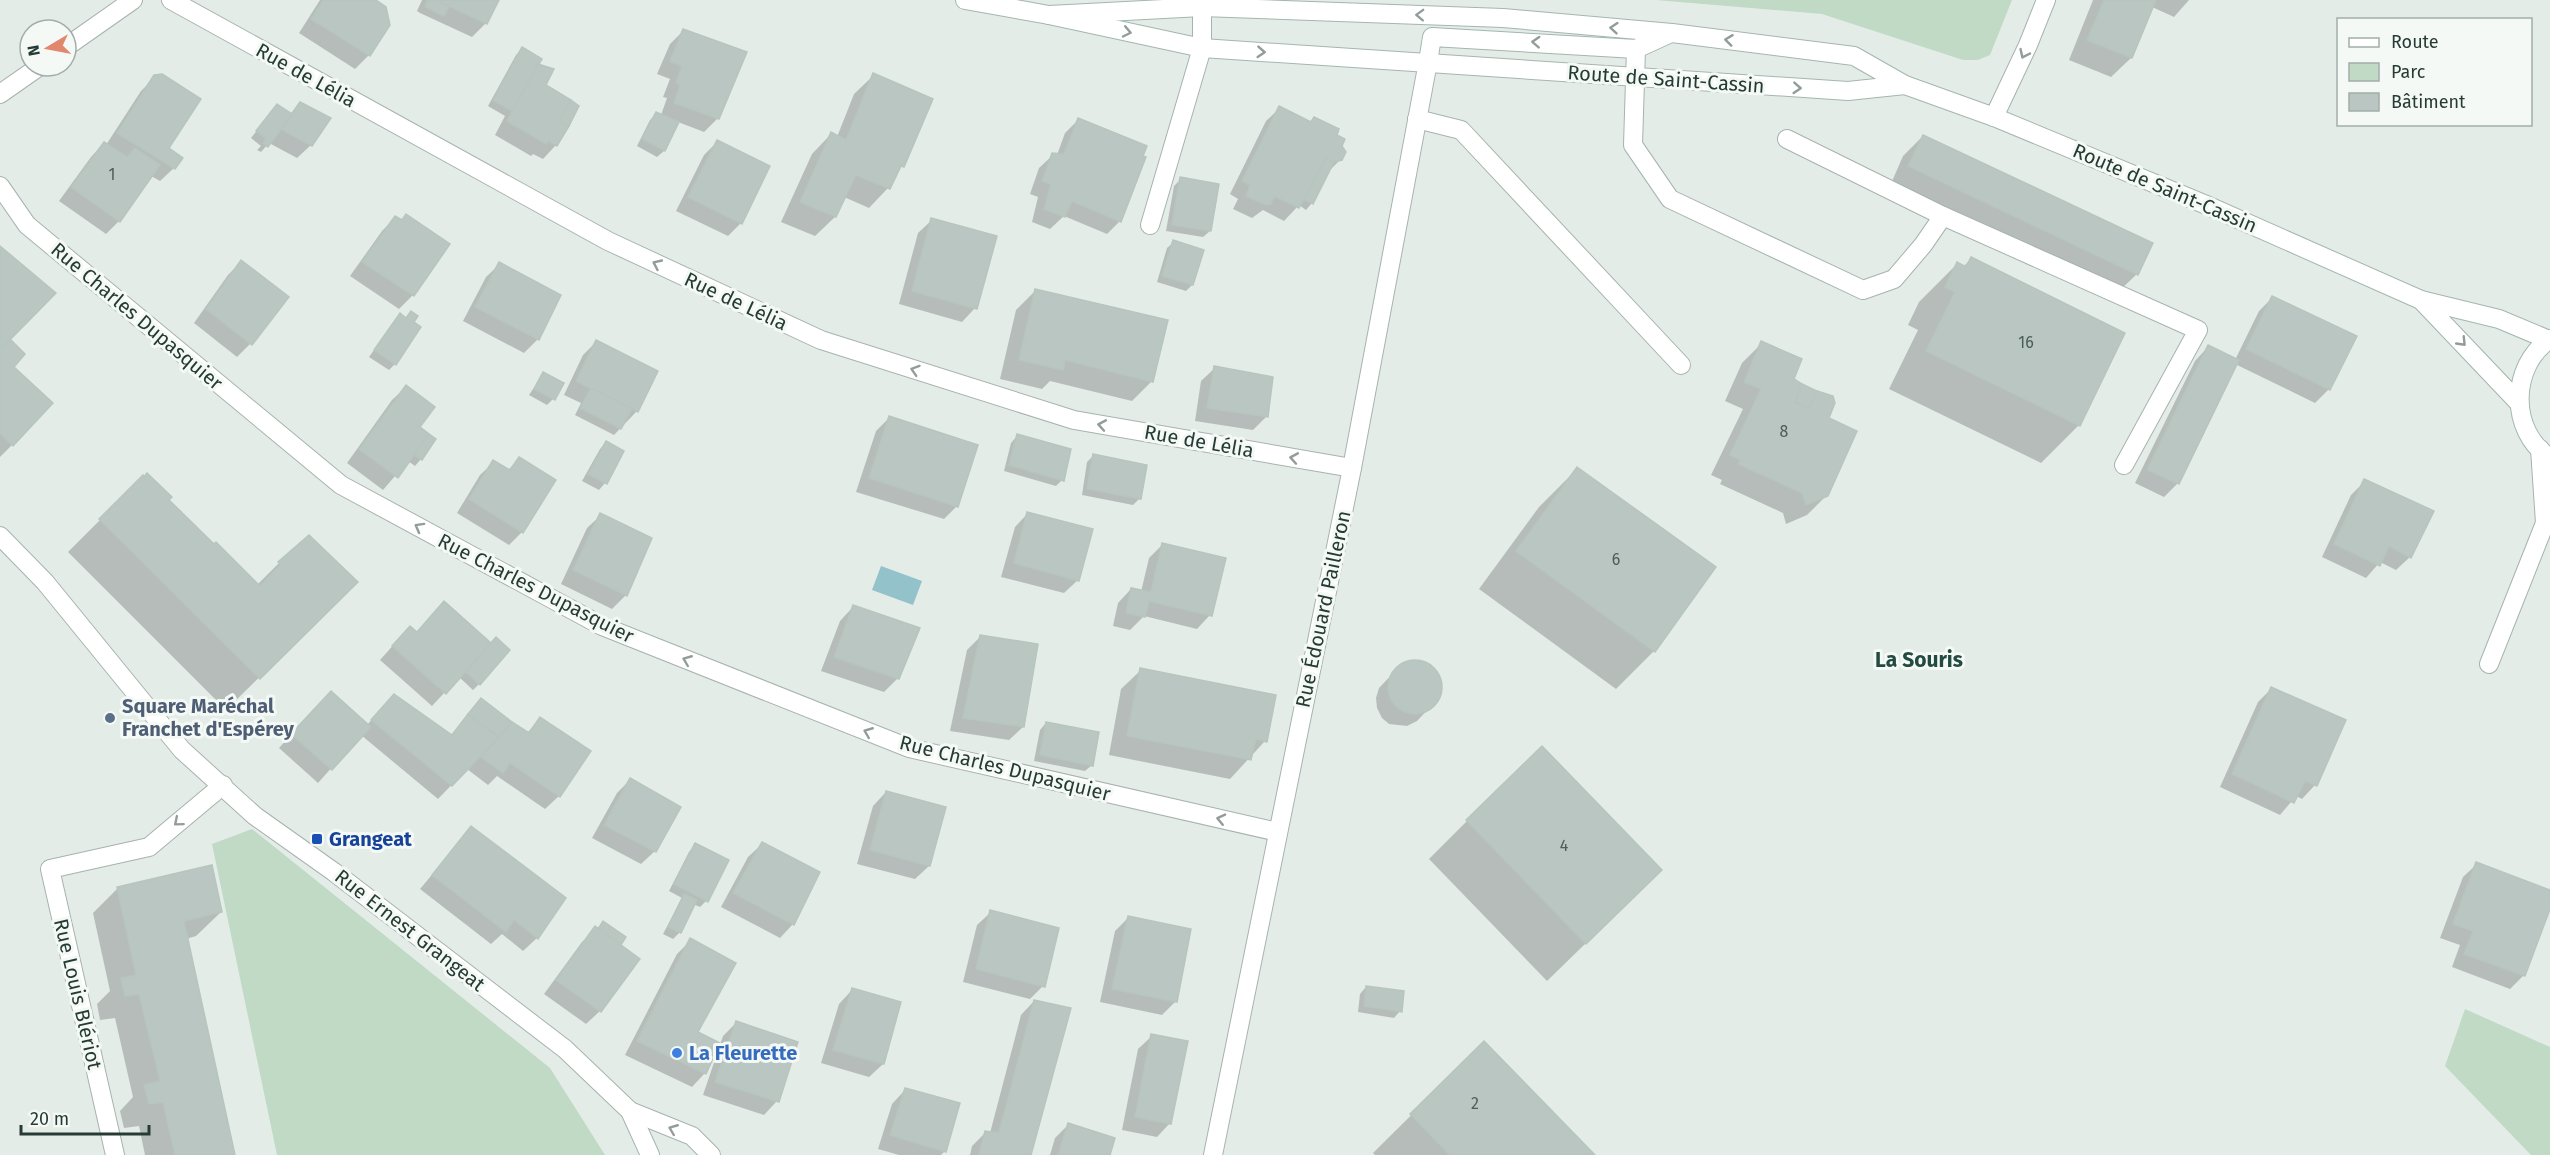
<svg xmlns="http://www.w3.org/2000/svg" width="2550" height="1155" viewBox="0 0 2550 1155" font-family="'Fira Sans',sans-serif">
  <rect width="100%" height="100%" fill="#e4ece8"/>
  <g fill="#c0dac6">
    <path d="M1656 0H2012L1990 55 1978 60H1963L1822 14Z"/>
    <path d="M252 829 550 1068 605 1155H277L212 844Z"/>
    <path d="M2465 1009 2550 1047V1155H2531L2445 1066Z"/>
  </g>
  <path fill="#93c2ca" d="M881 566 922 581 913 605 872 590Z"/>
  <g fill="#0003">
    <path d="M320 0H373L389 24 369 55 355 69 299 33Z"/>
    <path d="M422 0H497L486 23 472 37 420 13 417 11Z"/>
    <path d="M2093 0H2189L2174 17 2152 7 2131 58 2111 77 2069 60Z"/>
    <path d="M683 31 718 118 704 132 678 122 664 151 657 157 637 146 650 120 657 113 661 115 667 98 663 97 670 79 657 74 670 44Z"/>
    <path d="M523 48 537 65 544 86 556 145 543 159 533 154 531 156 495 135 505 116 488 106 516 55Z"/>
    <path d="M874 75 902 166 896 173 888 188 869 208 844 197 835 217 815 236 781 222 812 154 831 134 837 137 854 94Z"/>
    <path d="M155 77 167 149 174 168 160 181 151 176 119 221 106 234 59 201 91 157 104 143 106 145 141 91Z"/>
    <path d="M301 104 311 145 297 158 269 143 261 152 257 150 261 146 251 138 271 113 290 114Z"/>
    <path d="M1280 108 1309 123 1314 118 1335 135 1340 146 1341 159 1327 173 1312 203 1306 210 1299 205 1284 221 1263 210 1252 218 1233 209 1238 199 1230 194 1266 121Z"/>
    <path d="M1078 120 1120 221 1107 234 1064 216 1050 229 1032 222 1038 197 1030 194 1039 168 1053 155H1057L1065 133Z"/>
    <path d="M1923 136 2137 274 2117 293 1890 186 1903 156Z"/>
    <path d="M718 141 741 223 728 236 676 211 704 155Z"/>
    <path d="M1181 179 1210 231 1203 237 1166 231 1174 186Z"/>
    <path d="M395 218 448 245 413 295 399 309 350 276 382 231Z"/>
    <path d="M932 220 975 308 962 322 899 304 918 233Z"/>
    <path d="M1174 242 1192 285 1186 291 1157 282 1167 248Z"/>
    <path d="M0 248 12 367V445L0 457Z"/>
    <path d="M1971 259 2079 425 2041 463 1889 389 1918 330 1908 325 1919 302 1957 264 1963 267Z"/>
    <path d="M241 262 250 344 237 357 194 323 228 275Z"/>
    <path d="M500 264 559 295 538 339 524 353 463 321 486 277Z"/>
    <path d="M1036 290 1152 381 1132 401 1050 381 1042 389 1000 379 1016 310Z"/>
    <path d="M2272 298 2355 336 2329 389 2315 403 2235 364 2177 484 2164 497 2135 483 2195 361 2208 347 2235 360 2259 311Z"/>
    <path d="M394 322 395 364 389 370 369 357Z"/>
    <path d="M596 342 637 411 614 435 575 415 581 403 564 395 583 355Z"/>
    <path d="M1762 343 1827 419V495L1807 515 1786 524 1783 513 1720 484 1722 480 1711 475 1743 409 1725 401 1742 363Z"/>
    <path d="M1215 368 1266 417 1253 430 1195 421 1201 381Z"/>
    <path d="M543 374 553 399 547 405 529 395Z"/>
    <path d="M406 387 418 427 421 459 415 466 408 461 383 490 347 463 392 400Z"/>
    <path d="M889 418 957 506 944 519 856 492 876 431Z"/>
    <path d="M1017 436 1062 480 1056 486 1004 471 1011 443Z"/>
    <path d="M606 443 605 483 599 490 582 481 600 449Z"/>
    <path d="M1093 456 1139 499 1133 505 1082 495 1087 462Z"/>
    <path d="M520 459 522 532 509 545 457 513 480 475 494 462 508 470Z"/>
    <path d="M1577 469 1654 651 1616 689 1479 589 1539 507Z"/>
    <path d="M143 477 257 585 279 563 356 582 226 710 68 552Z"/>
    <path d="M2365 481 2410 557 2396 570 2380 562 2366 578 2322 557 2351 495Z"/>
    <path d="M1028 513 1078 580 1064 593 1001 577 1015 527Z"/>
    <path d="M601 515 650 539 625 596 612 609 561 584 587 528Z"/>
    <path d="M1163 544 1210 615 1197 629 1144 616 1130 630 1113 626 1118 603 1131 589 1141 592 1149 558Z"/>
    <path d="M853 607 918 629 897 679 884 692 821 671 840 621Z"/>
    <path d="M416 633 490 645 479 684 473 690 459 677 432 706 380 660 397 641Z"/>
    <path d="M980 637 1023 727 1009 740 950 731 967 650Z"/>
    <path d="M1419 662 1429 666 1440 682 1437 700 1417 721 1407 726 1389 724 1382 718 1377 708 1376 698 1379 688 1400 666 1409 663Z"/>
    <path d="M1141 670 1265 741 1230 779 1109 755 1121 689Z"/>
    <path d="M2271 689 2315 785 2302 799 2296 796 2280 815 2220 787 2258 702Z"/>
    <path d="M317 706 367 725 381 709 450 736 475 707 527 733 540 719 559 796 545 809 497 776 488 785 467 769 438 799 361 735 318 783 279 748Z"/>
    <path d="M1046 723 1092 765 1085 771 1034 761 1040 730Z"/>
    <path d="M630 780 655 851 641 864 592 838 617 793Z"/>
    <path d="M886 792 929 866 915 879 857 864 873 806Z"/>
    <path d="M1467 821 1622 908 1547 981 1429 859Z"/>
    <path d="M471 828 537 938 523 951 502 934 491 944 420 889Z"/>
    <path d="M762 844 793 924 780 938 721 907 748 857Z"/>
    <path d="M695 845 706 901 700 907 693 904 680 932 673 939 663 934 682 898 669 891 689 852Z"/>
    <path d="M2477 864 2550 892V905L2524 975 2510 989 2452 967 2460 945 2440 938 2463 877Z"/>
    <path d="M118 888 221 912 196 936 186 939 233 1155H145L139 1126 124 1128 120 1111 133 1097 115 1018 100 1020 97 1004 110 991 93 913Z"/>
    <path d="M991 912 1043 986 1030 999 963 982 977 925Z"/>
    <path d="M1128 918 1176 1001 1162 1015 1100 1002 1115 931Z"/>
    <path d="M603 923 624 937 619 945 638 960 600 1011 586 1024 544 994 582 942Z"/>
    <path d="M691 940 695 1032 705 1073 692 1087 625 1055 677 954Z"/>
    <path d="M1366 987 1400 1011 1394 1018 1358 1012 1360 994Z"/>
    <path d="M852 990 883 1064 869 1077 821 1063 839 1004Z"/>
    <path d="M1034 1001 1029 1155H970L972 1146 986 1132 990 1133 1021 1015Z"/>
    <path d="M736 1023 777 1101 764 1115 703 1095 723 1036Z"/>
    <path d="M1152 1036 1170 1123 1157 1137 1122 1130 1138 1049Z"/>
    <path d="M1484 1043 1593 1155H1375L1373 1153Z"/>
    <path d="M905 1090 945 1151 941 1155H899L878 1149 892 1104Z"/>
    <path d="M1068 1125 1109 1155H1050L1055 1138Z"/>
  </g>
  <g fill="#bac6c1" stroke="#b7c5bf" stroke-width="1.5">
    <path d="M323 0H376L386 7 390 25 370 56 311 19Z"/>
    <path d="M428 0H436L449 7 444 16 425 7Z"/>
    <path d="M436 0H499L487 24Z"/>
    <path d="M2104 0H2156L2132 58 2087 40Z"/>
    <path d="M683 29 747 52 719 119 674 103 680 85 676 83 682 66 670 61Z"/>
    <path d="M522 47 542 59 512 111 493 100Z"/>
    <path d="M538 64 554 69 546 85 571 100 559 121 569 126 557 146 548 141 546 144 507 121Z"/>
    <path d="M873 73 933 99 904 167 901 166 890 189 856 175 836 217 800 202 831 132 846 140Z"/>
    <path d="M162 74 201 99 169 148 183 158 175 169 117 133 154 75Z"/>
    <path d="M571 100 579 106 569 126 559 121Z"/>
    <path d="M300 102 331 118 312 146 281 129Z"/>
    <path d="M277 104 292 114 268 147 263 143 266 139 256 131Z"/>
    <path d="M1279 106 1311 122 1314 117 1339 129 1337 135 1345 139 1342 146 1346 152 1342 160 1334 162 1326 158 1299 208 1274 196 1271 204 1266 205 1246 196 1250 185 1242 181Z"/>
    <path d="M656 112 679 122 665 151 642 139Z"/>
    <path d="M1078 118 1147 146 1143 156 1146 157 1121 222 1072 201 1065 217 1044 209 1051 184 1042 181 1052 153 1064 154Z"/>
    <path d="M1923 135 2153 243 2138 275 1908 166Z"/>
    <path d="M717 140 770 166 742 224 688 197Z"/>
    <path d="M104 142 127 157 135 148 160 165 120 222 71 187Z"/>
    <path d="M1326 158 1334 162 1313 204 1304 199Z"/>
    <path d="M1180 177 1219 184 1211 231 1172 225Z"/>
    <path d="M406 214 450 244 414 296 362 262 395 216 402 220Z"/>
    <path d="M931 218 997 236 977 309 912 291Z"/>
    <path d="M1173 240 1204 250 1193 285 1162 276Z"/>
    <path d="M0 246 56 293 0 350Z"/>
    <path d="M1971 257 2125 333 2080 426 1926 351 1955 292 1945 287 1957 262 1966 267Z"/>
    <path d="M241 260 289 297 252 345 206 309Z"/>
    <path d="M499 262 561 295 539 340 475 307Z"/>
    <path d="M1035 289 1168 320 1153 382 1065 360 1063 370 1019 360Z"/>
    <path d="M2272 296 2357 336 2330 390 2246 349Z"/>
    <path d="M411 311 418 316 414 322 421 327 396 365 374 350 400 313 406 318Z"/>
    <path d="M10 339 25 354 14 367 53 403 13 446 0 433V350Z"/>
    <path d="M596 340 658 371 638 412 576 381Z"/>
    <path d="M1761 341 1802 359 1794 379 1802 384 1795 402 1809 408 1817 391 1833 396 1835 403 1829 418 1857 431 1828 496 1806 505 1802 493 1738 464 1741 460 1730 455 1761 389 1744 382Z"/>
    <path d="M2208 345 2239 360 2179 484 2147 470Z"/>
    <path d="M1214 366 1273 377 1268 417 1207 408Z"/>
    <path d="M543 372 564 383 555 400 534 389Z"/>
    <path d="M1802 384 1817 391 1809 408 1795 402Z"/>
    <path d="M406 385 435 407 420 427 429 434 398 478 359 449Z"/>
    <path d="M591 388 632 409 621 429 580 408Z"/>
    <path d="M889 416 978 445 958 507 869 478Z"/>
    <path d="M429 434 436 439 422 460 414 455Z"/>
    <path d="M1017 434 1071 449 1064 481 1009 465Z"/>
    <path d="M606 441 624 451 607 484 588 474Z"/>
    <path d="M1093 454 1147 465 1141 499 1087 489Z"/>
    <path d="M519 457 556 480 523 533 469 499 493 460 510 470Z"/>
    <path d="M1577 467 1716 567 1655 652 1516 551Z"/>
    <path d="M147 473 172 497 169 500 214 544 216 542 260 586 281 564 278 562 309 535 358 582 260 679 99 519 143 475 144 477Z"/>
    <path d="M2364 479 2434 511 2411 558 2389 546 2380 566 2334 544Z"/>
    <path d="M1027 512 1093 529 1079 581 1014 563Z"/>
    <path d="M600 513 652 538 627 596 573 570Z"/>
    <path d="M1162 543 1226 558 1212 616 1149 601 1145 617 1126 613 1131 588 1151 592Z"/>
    <path d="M444 601 491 643 446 694 392 646 410 626 417 632Z"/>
    <path d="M853 605 920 628 899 679 834 657Z"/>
    <path d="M980 635 1038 644 1024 727 963 718Z"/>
    <path d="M496 637 510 650 480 685 466 672Z"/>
    <circle cx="1415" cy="687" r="27"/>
    <path d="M1140 668 1276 695 1267 742 1256 739 1251 760 1127 736Z"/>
    <path d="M2271 687 2346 720 2317 786 2305 781 2294 803 2232 774Z"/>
    <path d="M331 691 371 727 332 770 291 734Z"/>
    <path d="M394 694 452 735 468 714 499 737 452 786 371 720Z"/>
    <path d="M481 698 512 722 499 737 468 714Z"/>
    <path d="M540 717 591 751 560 797 510 763 503 773 481 757 512 722 529 733Z"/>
    <path d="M1046 722 1099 732 1093 766 1040 755Z"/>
    <path d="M1542 746 1662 870 1586 944 1466 820Z"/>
    <path d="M630 778 681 807 656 852 604 825Z"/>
    <path d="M886 791 946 807 930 866 870 850Z"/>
    <path d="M471 826 566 898 538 939 514 920 506 932 432 875Z"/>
    <path d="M762 842 820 872 794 925 733 893Z"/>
    <path d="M695 843 729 860 708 902 674 884Z"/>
    <path d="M2476 862 2550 890V909L2525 976 2464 954 2473 931 2453 924Z"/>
    <path d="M212 865 222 912 184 921 235 1155H175L163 1102 149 1104 144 1085 160 1081 139 994 125 996 121 978 136 975 117 887Z"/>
    <path d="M684 894 697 900 681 933 668 927Z"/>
    <path d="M990 910 1059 928 1045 987 976 969Z"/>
    <path d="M1128 916 1191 929 1177 1002 1112 989Z"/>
    <path d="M603 921 626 937 621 945 598 929Z"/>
    <path d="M595 926 640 959 601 1012 556 980Z"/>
    <path d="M690 938 736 963 698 1032 720 1043 706 1074 637 1041Z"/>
    <path d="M1366 986 1404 991 1402 1012 1364 1006Z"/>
    <path d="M852 988 901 1002 884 1064 833 1050Z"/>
    <path d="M1034 1000 1071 1008 1031 1155H979L985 1131 999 1133Z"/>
    <path d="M736 1021 798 1042 779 1102 715 1082Z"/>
    <path d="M1151 1034 1188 1041 1171 1124 1135 1117Z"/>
    <path d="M1484 1041 1595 1155H1450L1410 1114Z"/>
    <path d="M905 1088 960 1103 946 1152 890 1135Z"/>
    <path d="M1068 1123 1115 1138 1110 1155H1058Z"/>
  </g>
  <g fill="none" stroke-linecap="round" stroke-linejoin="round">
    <defs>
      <g id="lane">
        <path d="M1636 49 1633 145 1670 199 1863 290 1894 279 1923 245 1943 216"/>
        <path d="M1417 119 1461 130 1681 365"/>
        <path d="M1787 139 1943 216 2198 330 2124 465"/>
      </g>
      <g id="street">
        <path d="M171 0 608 241 821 340 1074 420 1352 468"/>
        <path d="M66 47 133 0"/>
        <path d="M0 94 40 66"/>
        <path d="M1994 117 2028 45 2046 0"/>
        <path d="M0 186 27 225 341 485 602 626 909 748 1278 832"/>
        <path d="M1150 225 1202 48V7"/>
        <path d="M0 536 45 582 182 750 255 816 334 872 565 1049 630 1111 692 1136 711 1155"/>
        <path d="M2489 664 2545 523 2540 449"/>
        <path d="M630 1111 650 1155"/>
        <path d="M115 1155 50 869 149 847 223 785"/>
        <path d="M1213 1155 1352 468 1428 62"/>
      </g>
      <g id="secondary">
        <path d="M965 0 1049 15 1202 48 1848 91 1905 85"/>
        <path d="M1049 15 1202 7 1503 18 1672 33 1854 56 1905 85 1994 117 2204 204 2421 300 2499 319 2549 340"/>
        <path d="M1428 62 1432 37 1636 49 1671 33"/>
        <path d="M2421 300 2519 403"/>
        <path d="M2550 339C2510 366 2509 431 2550 458"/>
      </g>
    </defs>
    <use href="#lane" stroke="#a7b3af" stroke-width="20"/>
    <use href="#street" stroke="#a7b3af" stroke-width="20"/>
    <use href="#secondary" stroke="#a4b6af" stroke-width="20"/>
    <use href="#lane" stroke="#fff" stroke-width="18"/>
    <use href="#street" stroke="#fff" stroke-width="18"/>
    <use href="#secondary" stroke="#fff" stroke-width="18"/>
  </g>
  <defs><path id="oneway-chevron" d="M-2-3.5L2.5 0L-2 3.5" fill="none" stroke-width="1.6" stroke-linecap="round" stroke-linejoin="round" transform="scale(1.5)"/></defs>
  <g stroke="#929d9a">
    <use href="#oneway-chevron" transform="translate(1420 15) rotate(-178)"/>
    <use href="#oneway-chevron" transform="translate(1614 28) rotate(-175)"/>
    <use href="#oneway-chevron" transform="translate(1127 32) rotate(12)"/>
    <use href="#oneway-chevron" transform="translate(1729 40) rotate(-173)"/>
    <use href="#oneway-chevron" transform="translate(1536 42) rotate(-177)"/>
    <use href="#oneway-chevron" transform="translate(1261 52) rotate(4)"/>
    <use href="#oneway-chevron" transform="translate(2024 54) rotate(115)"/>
    <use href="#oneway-chevron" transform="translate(1797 88) rotate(4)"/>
    <use href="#oneway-chevron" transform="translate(657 264) rotate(-155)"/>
    <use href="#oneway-chevron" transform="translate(2462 342) rotate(46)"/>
    <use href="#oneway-chevron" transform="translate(915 370) rotate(-162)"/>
    <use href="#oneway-chevron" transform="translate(1102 425) rotate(-170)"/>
    <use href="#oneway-chevron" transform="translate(1294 458) rotate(-170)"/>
    <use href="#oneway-chevron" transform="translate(419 527) rotate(-151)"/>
    <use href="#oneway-chevron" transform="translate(687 660) rotate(-158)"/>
    <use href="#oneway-chevron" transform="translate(868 732) rotate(-158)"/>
    <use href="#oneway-chevron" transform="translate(1221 819) rotate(-167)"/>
    <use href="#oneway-chevron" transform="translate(178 822) rotate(140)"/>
    <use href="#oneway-chevron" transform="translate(673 1129) rotate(-158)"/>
  </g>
  <circle fill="#5c6f8a" stroke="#f4f9f6" stroke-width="2" cx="110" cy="718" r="6"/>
  <rect fill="#1a4fb4" stroke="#f4f9f6" stroke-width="2" x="311" y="833" width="12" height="12" rx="3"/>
  <circle fill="#3f7fe0" stroke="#f4f9f6" stroke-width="2" cx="677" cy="1053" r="6"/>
  <g text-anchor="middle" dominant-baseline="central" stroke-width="6" stroke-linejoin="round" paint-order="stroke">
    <g font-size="16" fill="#4b5e58">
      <text x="112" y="174">1</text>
      <text x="2026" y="342">16</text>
      <text x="1784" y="431">8</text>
      <text x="1616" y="559">6</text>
      <text x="1564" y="845">4</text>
      <text x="1475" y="1103">2</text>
    </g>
    <g font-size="20" fill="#263b35" stroke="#f4f9f6">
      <text transform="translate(306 75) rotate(29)">Rue de Lélia</text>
      <text transform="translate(1666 79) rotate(4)">Route de Saint-Cassin</text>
      <text transform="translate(2165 188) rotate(23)">Route de Saint-Cassin</text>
      <text transform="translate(736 301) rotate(25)">Rue de Lélia</text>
      <text transform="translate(137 316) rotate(40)">Rue Charles Dupasquier</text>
      <text transform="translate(1199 441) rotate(10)">Rue de Lélia</text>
      <text transform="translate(536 588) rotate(27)">Rue Charles Dupasquier</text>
      <text transform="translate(1323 609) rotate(-78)">Rue Édouard Pailleron</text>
      <text transform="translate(1005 768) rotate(14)">Rue Charles Dupasquier</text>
      <text transform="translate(410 930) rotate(38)">Rue Ernest Grangeat</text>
      <text transform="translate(78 994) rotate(77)">Rue Louis Blériot</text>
    </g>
    <g font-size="20" font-weight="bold" fill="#4e5e75" stroke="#f4f9f6" text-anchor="start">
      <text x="122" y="706">Square Maréchal<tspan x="122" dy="23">Franchet d'Espérey</tspan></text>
    </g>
    <g font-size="20" font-weight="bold" fill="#164399" stroke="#f4f9f6" text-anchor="start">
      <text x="329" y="839">Grangeat</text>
    </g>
    <g font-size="20" font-weight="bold" fill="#366cbe" stroke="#f4f9f6" text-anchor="start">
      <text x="689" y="1053">La Fleurette</text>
    </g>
    <g font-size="21" font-weight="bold" fill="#244b41" stroke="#f4f9f6">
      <text x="1919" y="660">La Souris</text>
    </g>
  </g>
  <rect x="2337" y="18" width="195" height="108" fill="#f4f9f6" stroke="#a2ada9" stroke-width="1.5"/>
  <rect x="2349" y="38" width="30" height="9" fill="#ffffff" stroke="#a2ada9" stroke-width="1.5"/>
  <text x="2391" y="48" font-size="18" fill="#263b35">Route</text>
  <rect x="2349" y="63" width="30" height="18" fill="#c0dac6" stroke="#a2ada9" stroke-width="1.5"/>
  <text x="2391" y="78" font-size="18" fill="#263b35">Parc</text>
  <rect x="2349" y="93" width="30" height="18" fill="#bac6c1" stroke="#a2ada9" stroke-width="1.5"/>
  <text x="2391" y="108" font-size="18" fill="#263b35">Bâtiment</text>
  <g transform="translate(48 48) rotate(260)"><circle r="28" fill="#f4f9f6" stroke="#a2ada9" stroke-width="1.5"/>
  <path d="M0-4.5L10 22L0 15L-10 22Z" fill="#e1876d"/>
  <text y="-9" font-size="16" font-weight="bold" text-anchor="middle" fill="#263b35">N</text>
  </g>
  <path d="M21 1125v9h128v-9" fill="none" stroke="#263b35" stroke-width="3"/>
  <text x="30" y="1125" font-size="18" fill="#263b35" stroke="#f4f9f6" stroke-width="4.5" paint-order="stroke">20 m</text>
</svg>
